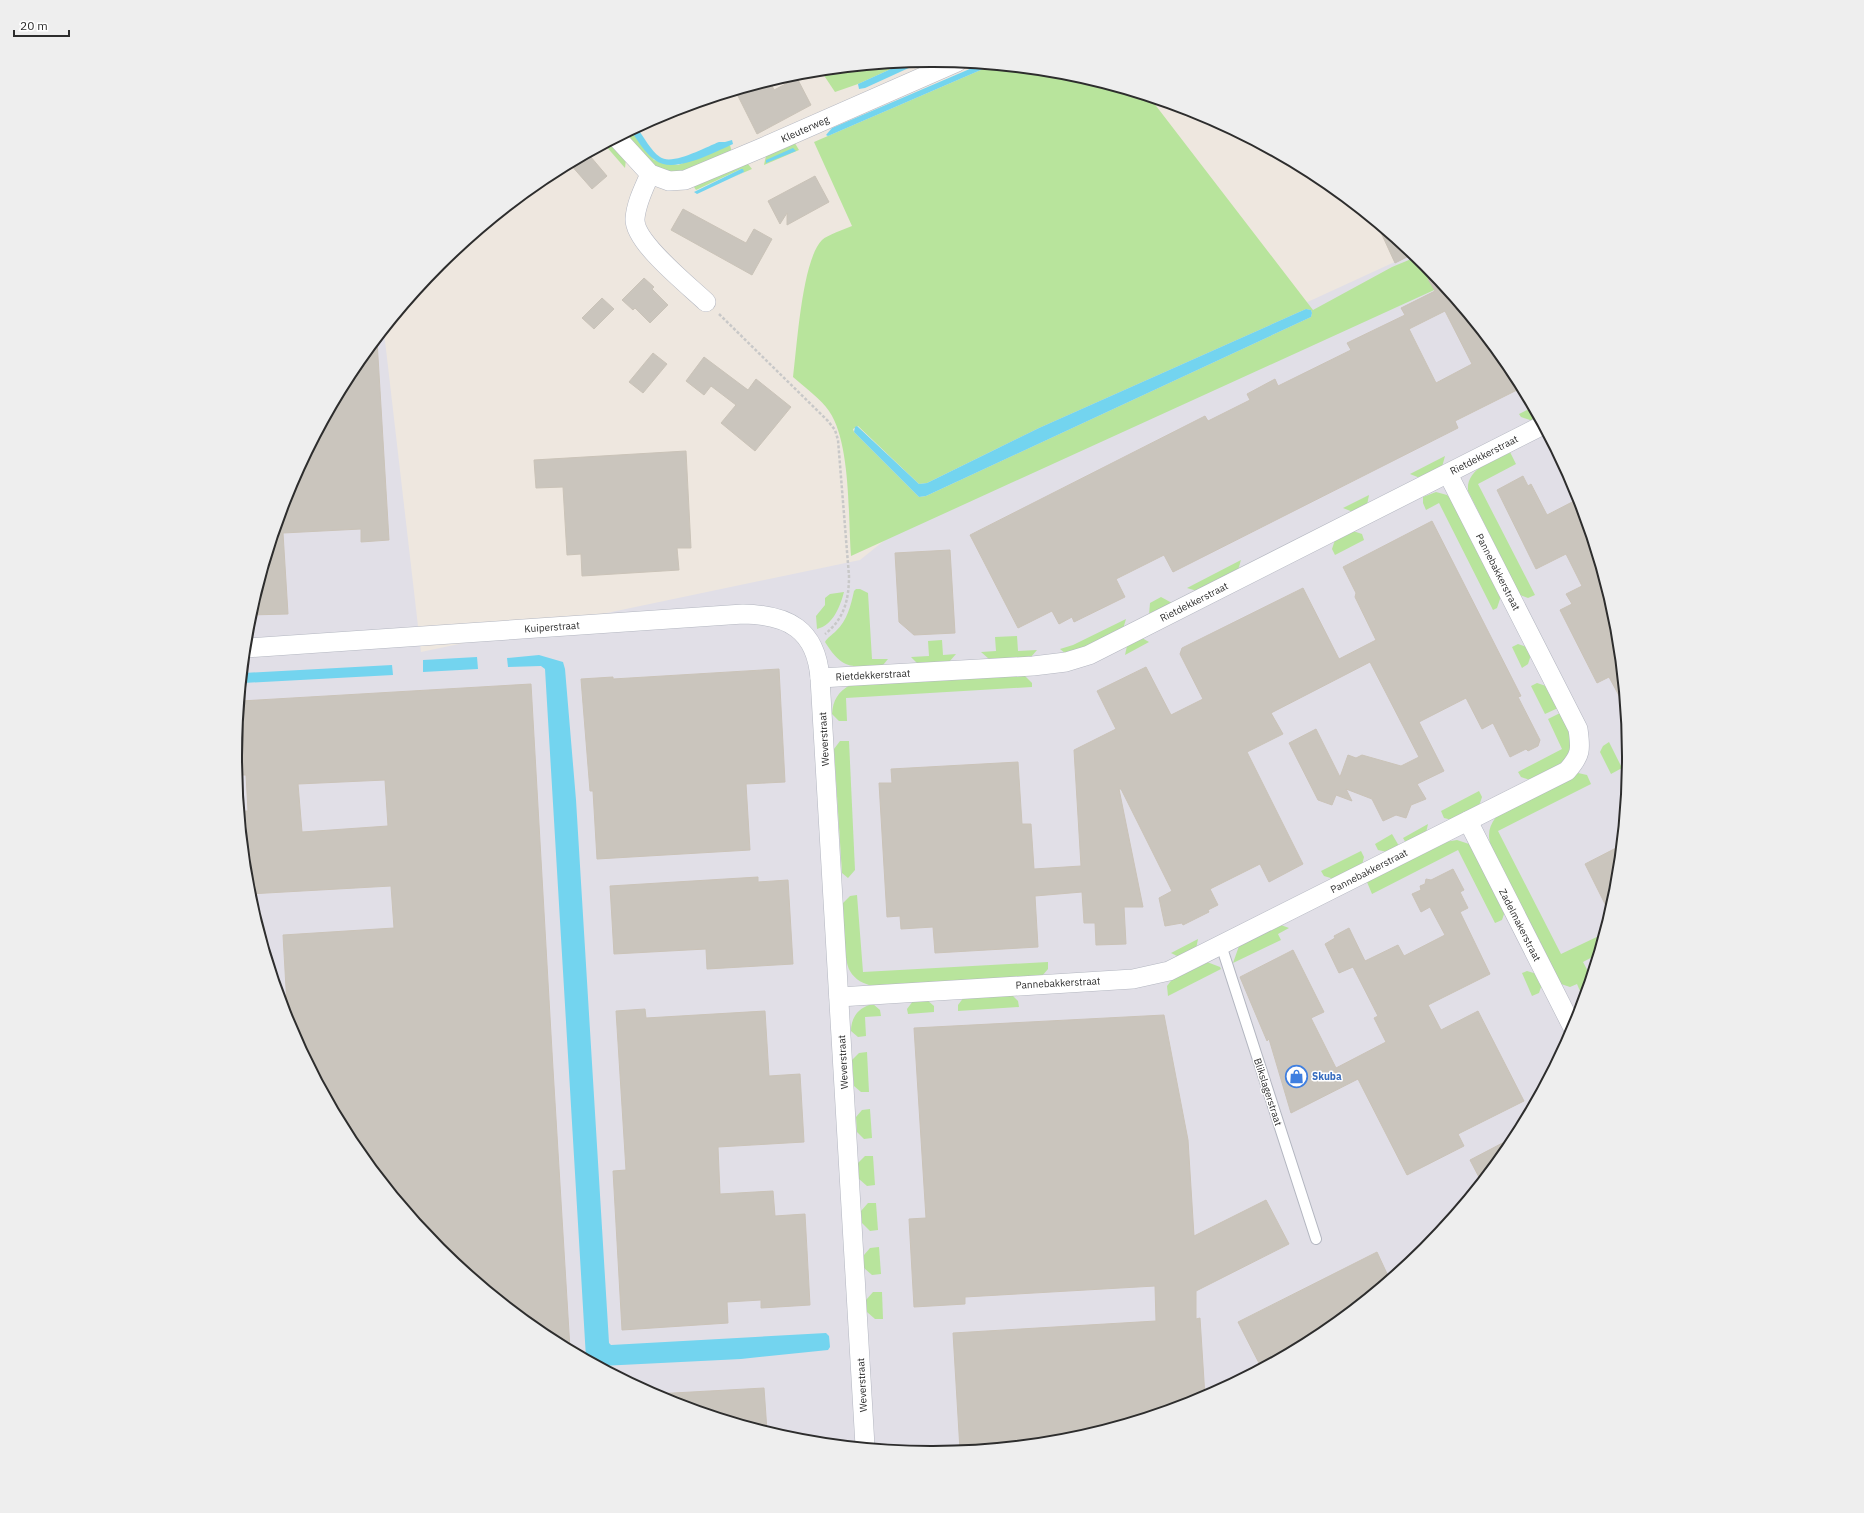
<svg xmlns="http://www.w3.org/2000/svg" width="1864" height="1513" viewBox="0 0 1864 1513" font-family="'IBM Plex Sans',sans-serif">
  <rect width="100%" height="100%" fill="#eee7df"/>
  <path fill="#e1dfe7" d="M1412 254 1425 264 1511 370 1576 490 1615 621 1628 757 1615 893 1575 1023 1511 1144 1424 1249 1319 1336 1198 1400 1068 1440 932 1453 796 1440 665 1400 545 1335 439 1249 353 1143 288 1023 249 892 236 756 249 620 289 490 353 369 384 332 421 652 860 560 1013 437Z"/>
  <g fill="#b8e49c" fill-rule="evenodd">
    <path d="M904 63 858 84 835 92 821 71Z"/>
    <path d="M990 66 1068 73 1150 98 1313 310 1392 267 1416 257 1425 264 1443 286 851 556C848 517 851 443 829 411 822 400 803 386 793 377 797 347 802 260 822 240 827 235 845 229 852 226L814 142ZM1306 309 1311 310 1312 313 1311 317 926 496 919 497 854 432 853 429 858 426 919 484 927 483 1039 428Z"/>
    <path d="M631 131 654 160 678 165 730 145 732 153 684 173 658 170 622 136Z"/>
    <path d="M793 140 799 150 764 165 767 151Z"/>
    <path d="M612 142 626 159 625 168 605 145Z"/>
    <path d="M743 162 748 164 752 169 731 178 744 172 741 169 696 190 692 184Z"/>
    <path d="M1531 408 1537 419 1533 421 1521 417 1519 414Z"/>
    <path d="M1510 452 1516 464 1478 484 1535 595 1528 598 1520 595 1468 491C1466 468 1493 461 1510 452Z"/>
    <path d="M1445 456 1442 467 1420 478 1410 474Z"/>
    <path d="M1436 492 1447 495 1451 499 1501 596 1497 608 1493 610 1439 503 1426 510 1423 503V497Z"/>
    <path d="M1369 495 1367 505 1353 512 1343 508Z"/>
    <path d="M1353 531 1362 534 1364 540 1335 555 1332 549 1335 540Z"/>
    <path d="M1241 560 1238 570 1197 591 1187 588Z"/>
    <path d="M856 589H860L868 593 872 659H888L883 665C852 667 843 671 825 642 827 638 832 635 836 631 847 621 851 605 854 591Z"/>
    <path d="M844 592C840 607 833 625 817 629L816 616 825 605V598L830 594Z"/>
    <path d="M1161 597 1172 603 1149 615 1150 603Z"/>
    <path d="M1126 619 1123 629 1086 647 1065 653 1060 649 1073 645Z"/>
    <path d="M1017 636 1018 651 1037 650 1031 657 989 659 981 652 996 651 995 637Z"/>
    <path d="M1142 638 1149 642 1125 655 1127 646Z"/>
    <path d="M942 640 943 655 956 654 949 662 918 664 911 657 929 656 928 641Z"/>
    <path d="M1518 644 1527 647 1531 655 1528 664 1522 668 1512 647Z"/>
    <path d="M1024 675 1032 683V687L846 698 847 721H839L832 714C833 700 838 692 850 685Z"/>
    <path d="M1537 683 1546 686 1558 708 1545 714 1531 686Z"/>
    <path d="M1560 713C1583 757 1569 760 1530 780L1521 777 1518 772 1562 749 1548 719Z"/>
    <path d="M840 741H849L855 870 848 878 842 873 834 749Z"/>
    <path d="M1609 742 1622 768 1611 774 1600 752 1603 746Z"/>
    <path d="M1578 773 1587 775 1591 784 1498 831 1561 954 1603 934 1596 955 1583 962 1590 975 1583 998 1577 984 1570 987 1561 984 1491 846C1487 835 1489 826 1496 817Z"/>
    <path d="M1479 791 1482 797 1479 806 1452 820 1444 818 1441 811Z"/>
    <path d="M1428 824 1426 833 1406 843 1403 838Z"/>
    <path d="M1392 834 1399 846 1387 852 1378 850 1375 844Z"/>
    <path d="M1457 840 1469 844 1474 849 1505 911 1502 920 1495 923 1458 850 1372 894 1367 882 1445 842Z"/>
    <path d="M1361 851 1364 857 1362 865 1334 879 1324 876 1321 871Z"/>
    <path d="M857 895 863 972 1048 962V969L1042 976 873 986C864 984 855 980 850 971 843 959 844 919 843 903L850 896Z"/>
    <path d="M1281 925 1289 928 1278 934 1281 940 1233 963 1239 946Z"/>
    <path d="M1198 939 1196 949 1179 957 1171 953Z"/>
    <path d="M1207 962 1220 967 1221 969 1168 996 1167 986 1174 977Z"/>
    <path d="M1527 971 1537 974 1542 984 1539 993 1532 996 1522 973Z"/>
    <path d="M1012 995 1018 1001 1019 1007 958 1011V1005L964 997Z"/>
    <path d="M927 1000 934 1006V1012L908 1014 907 1009 913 1001Z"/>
    <path d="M873 1004 880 1010 881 1016 865 1017 866 1036 858 1037 851 1031C851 1017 859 1007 873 1004Z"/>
    <path d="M867 1052 869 1092H861L854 1086 852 1060 859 1053Z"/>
    <path d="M870 1109 872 1138 864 1139 857 1132 856 1117 862 1110Z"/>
    <path d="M865 1156H873L875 1185 867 1186 859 1179 858 1163Z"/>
    <path d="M868 1203H876L878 1230 870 1231 862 1223 861 1211Z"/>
    <path d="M879 1247 881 1274 872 1275 864 1268V1255L870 1248Z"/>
    <path d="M873 1292H882L883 1319H875L867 1312 866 1300Z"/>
  </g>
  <g fill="#73d4ef">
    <path d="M924 61 865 88 859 89 858 84 904 63Z"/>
    <path d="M979 65 990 66 828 136 826 135 832 128Z"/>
    <path d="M637 128C644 137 651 151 660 157 672 166 706 147 719 142H725L732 140 733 144C715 152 673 175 655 160 645 153 638 141 631 131Z"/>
    <path d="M793 148 796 151 766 163V160Z"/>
    <path d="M741 169H743L744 172 697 194 694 192Z"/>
    <path d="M1306 309 1311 310 1312 313 1311 317 926 496 919 497 854 432 855 427 857 426 919 484 927 483 1039 428Z"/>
    <path d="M539 655 563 662 565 669 576 800 609 1343 611 1345 826 1333 829 1336 830 1347 828 1350 741 1359 601 1366 586 1358 545 669 541 666 508 667 507 658Z"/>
    <path d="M477 657 478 669 423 672V660Z"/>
    <path d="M392 665 393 675 243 683 244 673Z"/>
  </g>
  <g fill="#cac5bd" stroke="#cac3b8" fill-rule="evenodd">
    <path d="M797 78 811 105 757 134 736 92 770 81 774 90Z"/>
    <path d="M584 156 587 159 590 156 607 176 592 189 570 164Z"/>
    <path d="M815 176 829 202 787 225V213L780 224 768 201Z"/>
    <path d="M683 209 746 243 754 229 772 239 752 275 671 230Z"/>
    <path d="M1378 226 1407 250 1413 254 1395 263Z"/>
    <path d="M1434 275 1511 370 1521 388 1455 421 1458 428 1173 572 1164 555 1116 579 1125 597 1074 622 1072 617 1059 624 1052 611 1018 628 970 535 1205 416 1208 421 1250 400 1247 394 1275 379 1278 386 1351 350 1347 343 1405 315 1401 308 1435 291 1428 279ZM1445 311 1472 364 1436 383 1409 329Z"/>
    <path d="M644 278 654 287 652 289 668 305 650 323 635 308 633 310 622 300Z"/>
    <path d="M602 298 614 309 594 329 582 318Z"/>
    <path d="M377 340 389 540 361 542V529L283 533 288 614 250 615 289 490 353 369Z"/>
    <path d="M653 353 667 364 643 393 629 382Z"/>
    <path d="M704 357 748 390 756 379 791 407 755 451 721 423 736 405 711 386 704 395 686 381Z"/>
    <path d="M686 451 691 548H677L679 570 582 576 581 554 567 555 563 487 536 488 534 460Z"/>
    <path d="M1523 476 1528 486 1531 484 1547 515 1578 499 1615 621 1623 703 1609 677 1597 683 1560 610 1572 604 1566 594 1582 586 1566 554 1536 569 1497 490Z"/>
    <path d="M1432 521 1521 696 1518 697 1540 740 1538 746 1528 751 1526 749 1510 757 1493 723 1482 729 1466 698 1419 722 1444 771 1417 784 1426 799 1411 805 1406 818 1396 815 1383 821 1372 799 1346 789 1352 801 1336 795 1332 805 1318 800 1289 743 1316 729 1340 777 1348 755 1356 758 1362 755 1401 766 1419 757 1370 662 1271 713 1283 734 1247 752 1303 864 1269 882 1260 864 1210 889 1218 905 1208 910 1209 912 1183 925 1182 923 1165 926 1159 898 1172 891 1121 789H1119L1143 907H1124L1126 944 1096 945 1095 923H1084L1082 892 1035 896 1038 947 935 953 933 927 901 929 900 916 887 917 879 783H892L891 769 1018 762 1022 824H1031L1034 869 1081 866 1074 750 1116 729 1097 691 1146 667 1171 715 1203 699 1180 654 1182 648 1303 588 1339 659 1376 640 1355 597 1356 593 1343 567Z"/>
    <path d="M950 550 955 633 914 635 899 622 895 553Z"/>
    <path d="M779 669 785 782 746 784 750 850 597 859 593 791H590L581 679 613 677V679Z"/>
    <path d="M531 684 553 1069 570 1349 545 1335 439 1249 353 1143 288 1023 283 935 394 928 391 886 249 894 241 811H248L246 775H237L236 756 241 701ZM385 780 388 826 302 832 298 784Z"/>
    <path d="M1620 846 1615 893 1609 912 1585 864Z"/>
    <path d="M1453 869 1464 890 1460 892 1468 908 1460 912 1490 974 1428 1005 1441 1030 1478 1011 1524 1101 1458 1134 1464 1146 1407 1175 1358 1079 1291 1113 1269 1039 1267 1041 1240 977 1293 950 1324 1012 1311 1018 1336 1068 1386 1042 1374 1018 1378 1016 1353 967 1339 973 1325 944 1335 938 1334 936 1349 928 1365 961 1398 945 1404 956 1445 935 1430 907 1421 912 1412 894 1421 890 1420 886 1425 884 1426 879 1431 880Z"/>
    <path d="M758 877V882L788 880 793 964 707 969 706 949 614 954 610 886Z"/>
    <path d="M645 1009 646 1018 765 1011 769 1076 800 1074 804 1142 718 1147 720 1194 773 1191 775 1216 805 1214 810 1305 761 1308V1300L727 1302 728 1323 622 1330 613 1171 626 1170 616 1011Z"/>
    <path d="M1164 1015 1188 1140 1194 1236 1266 1200 1289 1244 1196 1291V1319L1200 1318 1205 1397 1198 1400 1068 1440 960 1450 953 1333 1156 1321 1155 1286 965 1297V1304L914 1307 909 1219 926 1218 914 1028Z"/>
    <path d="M1514 1137 1511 1144 1481 1181 1470 1160Z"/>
    <path d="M1377 1252 1389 1278 1319 1336 1261 1367 1238 1322Z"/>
    <path d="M764 1388 767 1431 665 1400 655 1394Z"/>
  </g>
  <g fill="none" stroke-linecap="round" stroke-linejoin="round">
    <defs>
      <path id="service" d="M1221 945 1316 1239"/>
      <g id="minor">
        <path d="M618 139 650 174 669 181 685 180 759 149 957 62"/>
        <path d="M650 174C644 188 636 203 635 219 634 242 688 285 706 302"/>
        <path d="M246 648 743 614C788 615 816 629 820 678L865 1446"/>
        <path d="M820 678 1033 666 1066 662 1089 655 1541 426"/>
        <path d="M1468 821 1573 1028"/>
        <path d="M839 997 1133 979 1169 971 1567 771C1581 755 1581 750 1578 729L1448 474"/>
      </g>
    </defs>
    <use href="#service" stroke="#b3b6c0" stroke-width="12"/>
    <use href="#minor" stroke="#b3b6c0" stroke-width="20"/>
    <path stroke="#c8c8c8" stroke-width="2.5" stroke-dasharray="3 2" stroke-linecap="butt" d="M719 314 828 421 835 430 838 440 849 576C849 600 844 619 825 634"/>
    <use href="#service" stroke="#fff" stroke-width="10"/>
    <use href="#minor" stroke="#fff" stroke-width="19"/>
  </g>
  <defs>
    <symbol id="shop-ring" viewBox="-11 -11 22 22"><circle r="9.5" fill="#fff" stroke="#3f7fe0" stroke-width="1.5"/><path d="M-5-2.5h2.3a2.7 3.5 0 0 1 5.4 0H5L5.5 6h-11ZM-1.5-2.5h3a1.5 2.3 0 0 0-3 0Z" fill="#3f7fe0"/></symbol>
  </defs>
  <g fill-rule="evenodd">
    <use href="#shop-ring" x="1284" y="1064" width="25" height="25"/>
  </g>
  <g text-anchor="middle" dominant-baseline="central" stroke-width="3" stroke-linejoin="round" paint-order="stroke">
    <g font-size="10" fill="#2d2d2d" stroke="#fff">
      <text transform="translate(805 129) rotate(-24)">Kleuterweg</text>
      <text transform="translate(1484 455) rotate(-27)">Rietdekkerstraat</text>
      <text transform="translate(1498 572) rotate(63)">Pannebakkerstraat</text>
      <text transform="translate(1194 602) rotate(-27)">Rietdekkerstraat</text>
      <text transform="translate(552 627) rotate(-4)">Kuiperstraat</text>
      <text transform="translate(873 675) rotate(-3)">Rietdekkerstraat</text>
      <text transform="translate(824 739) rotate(-93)">Weverstraat</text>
      <text transform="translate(1369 871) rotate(-27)">Pannebakkerstraat</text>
      <text transform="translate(1520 925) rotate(63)">Zadelmakerstraat</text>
      <text transform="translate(1058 983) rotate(-3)">Pannebakkerstraat</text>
      <text transform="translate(843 1062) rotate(-93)">Weverstraat</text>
      <text transform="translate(1268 1092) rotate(72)">Blikslagerstraat</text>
      <text transform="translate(862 1385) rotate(-93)">Weverstraat</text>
    </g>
    <g font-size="10" font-weight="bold" fill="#366cbe" stroke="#fff" text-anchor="start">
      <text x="1312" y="1076">Skuba</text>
    </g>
  </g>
  <path d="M0 0H1864V1513H0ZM931 67H933A689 689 0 0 1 1622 756V757A689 689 0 0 1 933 1446H931A689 689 0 0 1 242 757V756A689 689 0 0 1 931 67Z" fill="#eee" fill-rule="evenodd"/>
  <path fill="none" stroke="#2d2d2d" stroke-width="2" d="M931 67H933A689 689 0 0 1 1622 756V757A689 689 0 0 1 933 1446H931A689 689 0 0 1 242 757V756A689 689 0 0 1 931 67Z"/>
  <path d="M14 30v6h55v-6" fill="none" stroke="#2d2d2d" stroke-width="2"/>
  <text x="20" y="30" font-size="12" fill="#2d2d2d" stroke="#ffffff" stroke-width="3" paint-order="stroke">20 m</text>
</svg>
